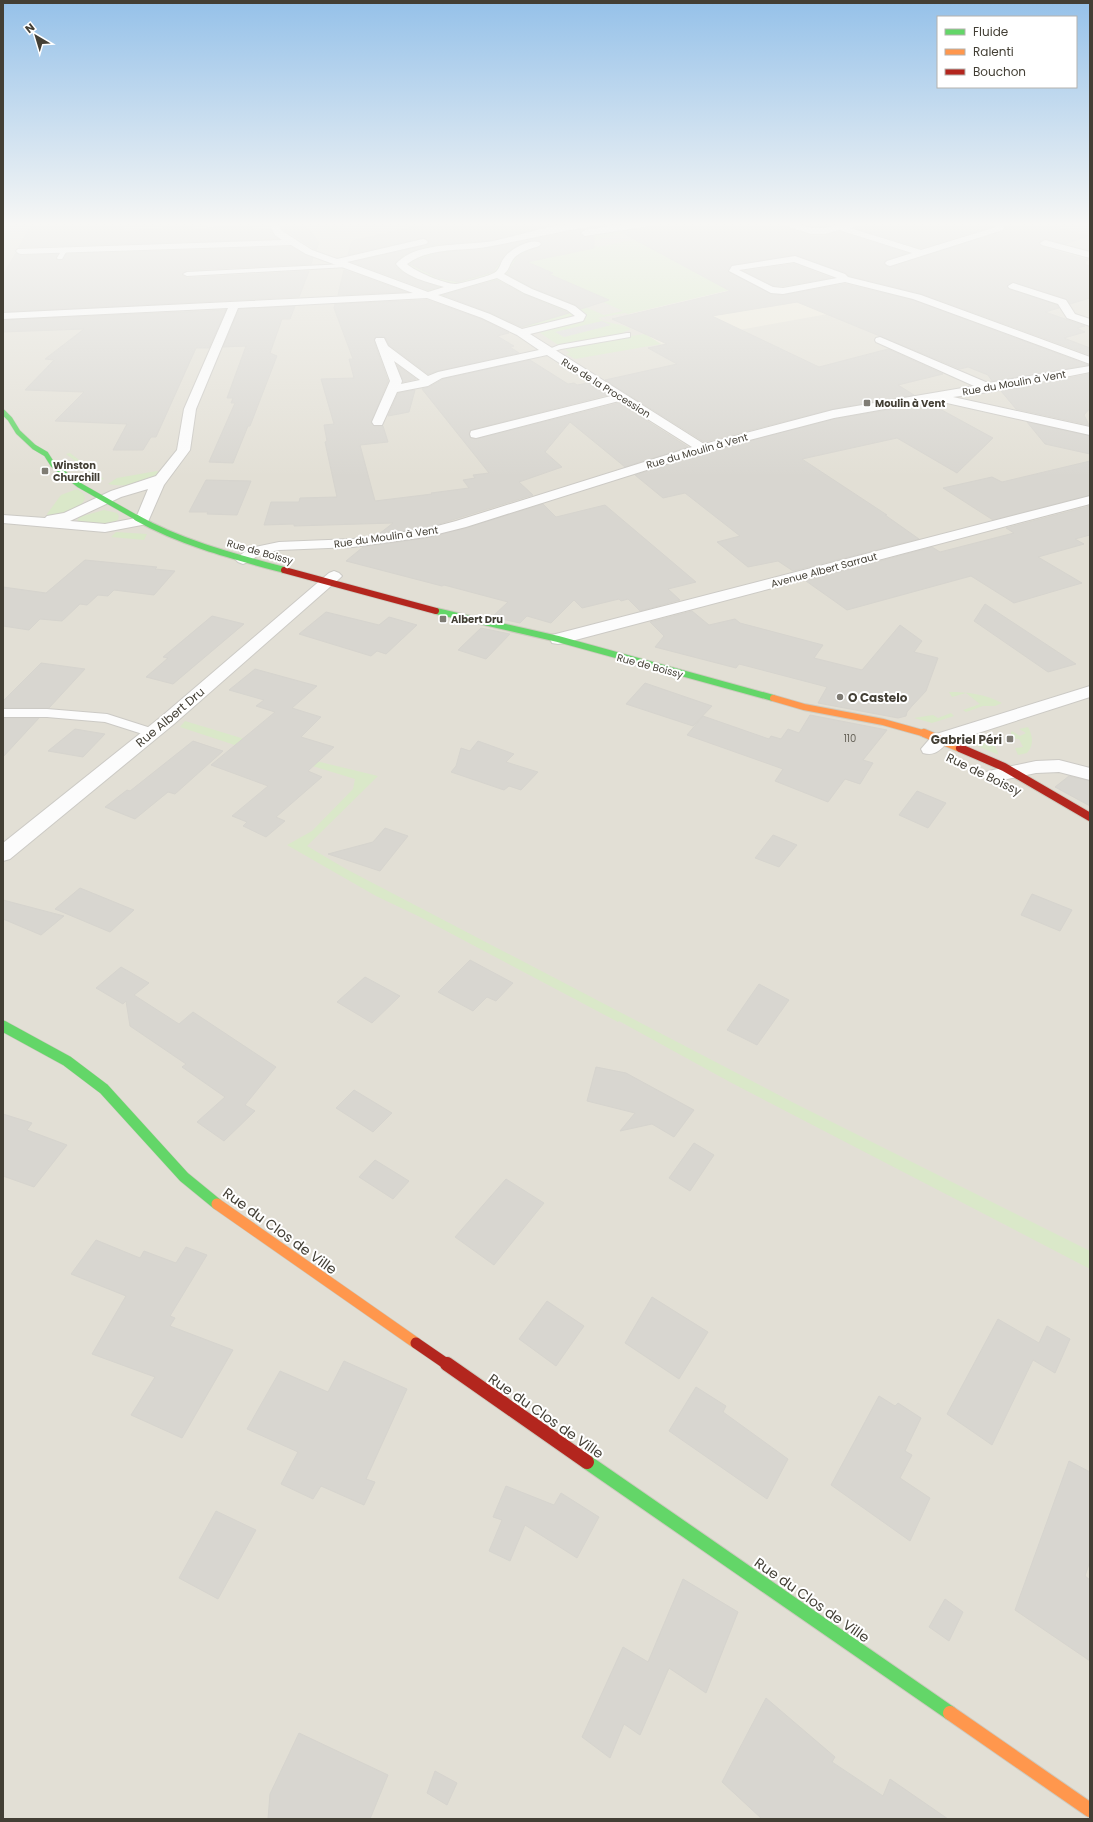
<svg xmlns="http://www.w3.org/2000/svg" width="1093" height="1822" viewBox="0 0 1093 1822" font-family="Poppins,sans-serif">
  <rect width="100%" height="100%" fill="#eeede8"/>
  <rect fill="#e2dfd5" x="3" y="222" width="1087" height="1597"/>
  <path fill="#ece8da" d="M729 290 764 308 800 302 808 307 812 306 828 314 661 344 645 334 663 330 628 314Z"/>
  <g fill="#dae8c9" fill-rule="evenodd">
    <path d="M318 222H376V223L358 227 353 225 328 232Z"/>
    <path d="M436 222H569L565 223 571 226 530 231 537 233 489 240 553 235 598 227 642 222 570 233 542 242 655 222H670L586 242 599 247 640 238 776 243 672 260 729 290 628 314 625 313 598 318C607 324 619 323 630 328L629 330 623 332 631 336 645 334 661 344 575 359 566 354 570 353 530 326 523 327 452 297 448 298 423 289 426 287 353 262 366 257 371 259 429 245 447 227ZM508 280 543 293 524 289 516 290 501 281ZM486 282 563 315 537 323 453 292ZM550 296 564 301 585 312 571 308 564 310 556 306 550 300ZM608 300 603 302 623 311 604 315 585 307ZM610 325 564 337 556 332 611 325Z"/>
    <path d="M70 453 104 479 100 480 66 454Z"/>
    <path d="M157 471 159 472C152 485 122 487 108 484L117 478Z"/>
    <path d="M77 489 83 493 85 498C81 511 60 515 48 517L47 514 61 495Z"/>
    <path d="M104 510 117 513 119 516 118 520 109 524 77 522 79 517Z"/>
    <path d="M116 532 147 534 144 540 111 537Z"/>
    <path d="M949 692C968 692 985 694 1002 703L995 706H983L966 712 963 710 980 704 966 693 952 697Z"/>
    <path d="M951 713 954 716 932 723 914 718 933 715 938 718Z"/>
    <path d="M185 721 320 762 378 776 307 846 346 869 794 1103 1090 1251V1269L728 1081 619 1021 618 1022 418 916 376 896 287 845 312 831 353 789 355 779 283 757 265 755 180 727Z"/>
    <path d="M1028 727C1033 736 1034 745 1027 753L1018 755 1015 748 1023 747 1019 739 1011 738V732L1012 731 1020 736 1026 733 1019 729Z"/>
    <path d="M987 735 991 738 999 755 970 743Z"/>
  </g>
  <g fill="#dddcd8">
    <path d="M569 222H633L584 229 515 244 505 241 496 243 489 240 525 231 535 234 536 233 529 230 561 223 569 227 571 226 564 223Z"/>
    <path d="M602 321 611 325 564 337 555 332Z"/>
  </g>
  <g fill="#d8d6d0" stroke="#d6d4ce">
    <path d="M33 222H122L123 232 192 225 194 230 251 225 255 231 270 229 278 239 19 247Z"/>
    <path d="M443 222H569L493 240 428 246 404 255 395 263 399 270 411 277 439 287 428 290 352 262 426 245 430 242 426 239 423 238 348 255 352 241 408 228Z"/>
    <path d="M670 222H773L811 236H825L839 232 907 253 886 260 884 264 890 267 1003 231 1005 225 1003 222H1038L1088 236 1065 244 1045 239 1039 243 1042 246 1050 249H1048L1088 260 1083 262 1086 263 1083 264 1090 266V298L1070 304 1066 299 1013 282 1007 286 1009 289 1057 305 1059 308 1045 312 1085 326 1077 328 1085 332 1064 338 1090 348V355L922 294 849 276 846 273 796 255 732 265 728 271 771 294 783 295 845 284 913 300 1088 365 992 381 988 375 968 367 960 369 797 302 712 316 819 367 888 349 943 374 898 385 914 395 833 409 704 442 605 380 677 364 648 348 667 344 612 319 730 291 621 232Z"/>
    <path d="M796 222H843L825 226H811Z"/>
    <path d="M869 222H989L993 226 921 248 855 228Z"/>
    <path d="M305 225 319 243 316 250 282 228Z"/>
    <path d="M584 229 580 232V234L585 237 594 236V248L527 262 553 273 549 274 609 300 581 309 576 305 533 288 507 274 518 256 542 245 539 241H530L514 247 506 254 493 272 458 282 438 278 410 264 417 260 437 253 492 247Z"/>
    <path d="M291 247 313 258 311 264 187 270 182 275 187 278 309 271 299 297 3 312V275L16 253 21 256 57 254 56 259 62 260 67 254Z"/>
    <path d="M794 264 831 278 783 286H773L744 271Z"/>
    <path d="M344 270 406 292 338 295Z"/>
    <path d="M497 280 523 294 569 313 522 327 491 313 443 295Z"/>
    <path d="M427 300 481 319 509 333 497 336 514 346 510 347 519 353 438 371 428 374 389 345 385 337H375L374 341 388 381 371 423 374 426H383L388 442 360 445 375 501 432 494 431 493 469 488 463 480 475 478 473 475 489 473 422 389 429 387 443 379 530 360 568 384 574 383 577 385 588 383 607 395 471 430 469 434 471 438 476 439 619 403 688 447 625 467 570 422 545 452 562 467 519 482 533 495 426 528 379 534 393 523 294 526V524L264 525 271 502H299L300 498 337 497 325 442 327 441 324 425 334 424 321 379 354 378 349 359H353L334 308 335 304Z"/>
    <path d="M295 306 290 319H282L270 353 277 356 250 426H248L233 463 209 462 235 403H231L233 398H227L246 346 223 347 239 309Z"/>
    <path d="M226 310 209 348H196L156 437H151L143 450H113L127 424 55 421 84 392 25 390 54 360 45 359 84 329 3 332V320Z"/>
    <path d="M397 365 416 379 403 382Z"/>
    <path d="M1090 374V408L1084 415 1089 425 1016 409 1001 391Z"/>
    <path d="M415 390 409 412 388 416 398 393Z"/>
    <path d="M929 403 993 438 957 473 897 438 802 459 887 515H885L919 539 793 571 778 561 748 567 717 542 740 536 685 493 663 498 635 475 707 452 834 419Z"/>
    <path d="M1027 422 1090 436V454L1045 444Z"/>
    <path d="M1090 461V495L993 520 943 488 992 477 1002 482Z"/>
    <path d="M206 480 251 481 237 515 207 514 208 512H189Z"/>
    <path d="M543 504 556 517 605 505 696 582 668 589 680 600 640 611 628 599 621 601 619 599 582 608 574 600 551 623 527 616 520 623 492 617 508 602 444 585 442 586 346 561 363 547 426 538 466 528Z"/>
    <path d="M1090 506V535L1075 539 1084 544 1038 557 1082 583 1014 603 971 576 847 610 806 581 932 547 940 552 1014 533 1006 528Z"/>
    <path d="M85 560 157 567 155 569 175 571 154 595 114 590 108 596 98 595 87 605 80 604 62 621 40 619 29 630 3 626V587L46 593Z"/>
    <path d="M985 604 1076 664 1048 672 974 621Z"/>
    <path d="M692 611 709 625 735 619 740 623 823 645 814 658 862 670 900 625 922 641 914 652 938 658 926 691 912 706 907 712 906 716 898 718 818 703 827 687 739 664 736 668 655 647 664 636 650 622Z"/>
    <path d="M326 612 379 625 389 617 417 625 386 654 377 651 371 656 299 634Z"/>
    <path d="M212 616 244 624 173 684 146 677 168 658 163 657Z"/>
    <path d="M481 628 510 634 486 659 458 650Z"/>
    <path d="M41 663 85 669 49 708H3V701Z"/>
    <path d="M255 669 317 686 292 708 321 717 301 737 334 747 308 771 322 777 276 817 285 821 266 837 243 826 247 822 232 816 268 786 211 765 275 712 256 706 264 700 229 690Z"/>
    <path d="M645 683 712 706 693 726 626 704Z"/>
    <path d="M810 715 887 730 863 760 873 763 860 784 845 779 828 802 775 781 783 769 687 735 703 716 769 739 771 736 781 739 788 729 799 733Z"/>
    <path d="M3 718H39L3 757Z"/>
    <path d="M75 729 105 734 83 757 48 751Z"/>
    <path d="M193 741 223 751 175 794 168 792 135 819 105 807 127 790 130 791Z"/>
    <path d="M478 741 514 754 506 762 538 772 521 790 509 786 504 790 451 772 456 766 461 748 470 751Z"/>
    <path d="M1069 776 1090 781V806L1055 787Z"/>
    <path d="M917 791 946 803 928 828 899 815Z"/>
    <path d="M385 828 408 836 380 871 328 854 373 842Z"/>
    <path d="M773 835 797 845 779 867 755 858Z"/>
    <path d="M80 888 134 910 110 932 55 909Z"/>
    <path d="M1032 894 1072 910 1060 931 1021 915Z"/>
    <path d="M3 900 64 916 41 935 3 919Z"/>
    <path d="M470 960 513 983 496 1001 487 997 473 1011 438 992Z"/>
    <path d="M121 967 149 983 134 995 179 1024 193 1012 276 1067 245 1105 255 1111 224 1141 197 1122 225 1097 182 1067 186 1064 130 1026 126 1001 123 1004 96 988Z"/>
    <path d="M365 977 400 996 372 1023 337 1002Z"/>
    <path d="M759 984 789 1000 757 1045 727 1030Z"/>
    <path d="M596 1067 626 1073 694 1110 674 1137 652 1124 620 1131 635 1113 587 1101Z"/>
    <path d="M354 1090 392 1113 373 1132 336 1108Z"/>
    <path d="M3 1114 32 1123 27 1130 67 1145 34 1187 3 1176Z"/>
    <path d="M694 1143 714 1155 690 1191 669 1178Z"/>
    <path d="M375 1160 409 1181 393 1199 359 1177Z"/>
    <path d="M506 1179 544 1203 494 1265 455 1237Z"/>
    <path d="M96 1240 140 1258 144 1251 176 1263 186 1247 207 1255 170 1316 175 1318 170 1326 233 1350 182 1438 131 1415 155 1377 92 1354 126 1296 71 1274Z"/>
    <path d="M652 1297 708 1332 679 1379 625 1343Z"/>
    <path d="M547 1301 584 1326 556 1366 519 1339Z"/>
    <path d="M998 1319 1039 1343 1047 1326 1070 1339 1055 1373 1033 1360 992 1445 947 1414Z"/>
    <path d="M344 1361 407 1389 366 1479 375 1482 364 1505 321 1486 313 1499 281 1484 298 1452 247 1429 280 1371 328 1392Z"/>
    <path d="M696 1387 726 1406 723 1412 788 1459 767 1499 669 1431Z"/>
    <path d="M879 1396 895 1406 898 1403 921 1418 905 1451 912 1455 900 1478 930 1498 910 1541 831 1485Z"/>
    <path d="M1069 1461 1090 1472V1561L1085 1576 1090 1580V1661L1015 1610Z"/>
    <path d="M506 1486 554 1505 561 1493 599 1517 577 1558 525 1525 510 1561 489 1551 502 1520 493 1517Z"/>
    <path d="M216 1511 256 1530 218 1599 179 1578Z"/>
    <path d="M683 1579 738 1612 706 1693 669 1668 640 1735 624 1724 610 1758 582 1737 623 1647 648 1662Z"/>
    <path d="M945 1599 963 1612 949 1641 929 1627Z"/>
    <path d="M766 1698 835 1757 832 1762 883 1796 890 1779 948 1819H762L722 1782Z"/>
    <path d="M299 1733 388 1775 370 1819H268L270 1794Z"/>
    <path d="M435 1771 457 1783 447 1805 427 1793Z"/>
  </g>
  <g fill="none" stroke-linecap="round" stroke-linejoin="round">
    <defs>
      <g id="lane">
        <path d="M63 248 68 249 62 259H58L57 258Z"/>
        <path d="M345 264 347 265V267L187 276 183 274 187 272Z"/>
        <path d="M627 333H630V337L561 349 548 353 544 351 559 345Z"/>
        <path d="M3 709H47L107 714 157 730 159 733 157 736 152 737 105 722 47 717H3Z"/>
      </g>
      <g id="street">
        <path d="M211 222H240L236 225 207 227 206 225 207 223Z"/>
        <path d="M268 222H277L282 231 312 250 337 259 423 239 426 240 428 242 426 244 347 262 428 292 444 287C428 282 407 278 396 264 415 241 466 246 493 241 521 235 549 225 577 223 587 222 596 222 605 222L601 225C564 230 529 239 492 246 464 252 431 246 407 264 414 271 445 284 455 284 460 284 489 276 494 273 500 270 500 263 504 258 510 249 529 239 539 242L541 244 539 246C530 249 517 252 512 261 509 266 509 270 504 274L532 289 575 306 586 315 583 321 530 334 704 444 833 410 974 386 876 342 875 340 876 338 880 337 988 383 1090 366V372L989 392 953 397 1090 427V435L947 403 943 402 941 399 834 418 707 451 466 527 426 537 353 547 279 550 260 554 248 562 243 564 238 562 235 559 250 548 279 542 353 539 426 529 456 521 692 447 619 401 476 438 471 437 470 434 471 431 611 396 547 355 442 378 428 386 397 392 382 425H374L372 422 390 381 375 340 376 338H384L388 346 428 376 438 372 539 350 517 335 482 318 427 298 238 308 196 409 190 450 164 485 147 524 105 532 3 523V515L45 518 47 516 64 513 111 491 156 476 177 450 184 409 228 308 3 319V313L413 293 306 254 291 245 21 254 18 253 16 251 18 249 282 240 275 235ZM497 278 524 293 567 310 575 316 522 329 490 314 438 295ZM394 361 420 380 401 384 402 381ZM148 489 136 518 105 524 70 521 121 497Z"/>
        <path d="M636 222H659L655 225 585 236 581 233 585 230Z"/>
        <path d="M774 222H789L811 228H825L851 222H868L850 228 921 250 996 227 990 222H1001L1004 225 1003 230 890 266 887 265 885 263 887 261 912 253 839 230 825 234H811Z"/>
        <path d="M1045 240 1090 252V258L1042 245 1040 243Z"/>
        <path d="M795 256 845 274 848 277 921 295 1090 357V364L913 299 845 282 783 294 771 293 729 271 732 266ZM794 262 837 278 783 288 773 287 739 270Z"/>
        <path d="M1013 283 1066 300 1075 314 1090 319V326L1067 318 1058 304 1009 288 1008 286Z"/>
        <path d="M1090 496V504L564 643 558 644 552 643 550 639 552 635Z"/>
        <path d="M334 571 339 573 342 576 339 579 174 724 10 859 3 861V843L162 716 329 573Z"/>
        <path d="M1090 686V697L947 743C939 751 935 756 923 753L921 749 933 735Z"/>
        <path d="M1059 760 1090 768V780L1059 772 1036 773 993 782 986 780 983 776 986 772 993 770 1036 761Z"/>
      </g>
      <path id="fast-far3" d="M3 412 10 419 18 432 34 447 46 454 53 465 79 485 139 519"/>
      <g id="fast-far2">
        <path d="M137 518C181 543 236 557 284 570"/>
        <path d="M436 611 558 639 773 698"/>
      </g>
      <path id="fast-far1" d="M3 1026 67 1061 104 1089 184 1177 217 1204"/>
      <path id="fast" d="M587 1462 950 1713"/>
      <path id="slow-far3" d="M773 698 804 707 883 722 926 734"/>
      <path id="slow-far2" d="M924 733 960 748"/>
      <path id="slow-far1" d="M217 1204 416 1343"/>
      <path id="slow" d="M950 1713 1090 1810"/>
      <path id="jam-far3" d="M284 570 436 611"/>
      <path id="jam-far2" d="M960 748 1004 767 1090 817"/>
      <path id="jam-far1" d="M416 1343 448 1365"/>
      <path id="jam" d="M447 1364 587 1462"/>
    </defs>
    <use href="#lane" stroke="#cccac5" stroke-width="2"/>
    <use href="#street" stroke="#cccac5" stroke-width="2"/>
    <use href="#fast-far3" stroke="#cdcabf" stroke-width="6"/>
    <use href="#fast-far2" stroke="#cdcabf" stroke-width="8"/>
    <use href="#fast-far1" stroke="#cdcabf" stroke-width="12"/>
    <use href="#fast" stroke="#cdcabf" stroke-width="16"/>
    <use href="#slow-far3" stroke="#cdcabf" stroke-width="8"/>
    <use href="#slow-far2" stroke="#cdcabf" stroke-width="10"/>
    <use href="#slow-far1" stroke="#cdcabf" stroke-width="12"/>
    <use href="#slow" stroke="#cdcabf" stroke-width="16"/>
    <use href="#jam-far3" stroke="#cdcabf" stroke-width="8"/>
    <use href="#jam-far2" stroke="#cdcabf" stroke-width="10"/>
    <use href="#jam-far1" stroke="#cdcabf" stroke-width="12"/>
    <use href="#jam" stroke="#cdcabf" stroke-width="16"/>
    <use href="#lane" fill="#fcfcfc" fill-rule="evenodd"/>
    <use href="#street" fill="#fcfcfc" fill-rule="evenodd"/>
    <use href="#fast-far3" stroke="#63d668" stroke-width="5"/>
    <use href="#fast-far2" stroke="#63d668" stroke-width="6"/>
    <use href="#fast-far1" stroke="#63d668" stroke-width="11"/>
    <use href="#fast" stroke="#63d668" stroke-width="14"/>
    <use href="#slow-far3" stroke="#ff974d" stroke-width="6"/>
    <use href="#slow-far2" stroke="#ff974d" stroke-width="8"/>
    <use href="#slow-far1" stroke="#ff974d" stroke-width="11"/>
    <use href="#slow" stroke="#ff974d" stroke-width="14"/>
    <use href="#jam-far3" stroke="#b3261e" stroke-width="6"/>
    <use href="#jam-far2" stroke="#b3261e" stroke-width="8"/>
    <use href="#jam-far1" stroke="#b3261e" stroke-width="11"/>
    <use href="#jam" stroke="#b3261e" stroke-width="14"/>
  </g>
  <linearGradient id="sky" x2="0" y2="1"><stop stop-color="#95c1e9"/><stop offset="0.47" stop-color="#f7f7f5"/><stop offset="1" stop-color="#f7f7f5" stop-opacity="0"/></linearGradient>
  <rect width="1093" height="477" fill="url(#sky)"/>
  <g fill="#7f7c74" stroke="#fff" stroke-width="1.5">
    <rect x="863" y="399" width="8" height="8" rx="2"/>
    <rect x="41" y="467" width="8" height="8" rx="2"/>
    <rect x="439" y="615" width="8" height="8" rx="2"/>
    <circle cx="840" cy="697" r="4"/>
    <rect x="1006" y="735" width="8" height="8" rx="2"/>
  </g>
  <g text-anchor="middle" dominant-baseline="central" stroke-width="4" stroke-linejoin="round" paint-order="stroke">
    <g font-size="10" fill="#433f35" stroke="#fff">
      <text transform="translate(1014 383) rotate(-10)">Rue du Moulin à Vent</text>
      <text transform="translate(606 388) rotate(32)">Rue de la Procession</text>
      <text transform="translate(697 451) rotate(-16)">Rue du Moulin à Vent</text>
      <text transform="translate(386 537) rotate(-8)">Rue du Moulin à Vent</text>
      <text transform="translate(260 552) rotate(16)">Rue de Boissy</text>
      <text transform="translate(824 570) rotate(-15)">Avenue Albert Sarraut</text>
      <text transform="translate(650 666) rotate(15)">Rue de Boissy</text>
    </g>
    <g font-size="10" font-weight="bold" fill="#433f35" stroke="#fff" text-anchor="start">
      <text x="875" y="403">Moulin à Vent</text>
      <text x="53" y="465">Winston<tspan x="53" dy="12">Churchill</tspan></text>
      <text x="451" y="619">Albert Dru</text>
    </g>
    <g font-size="10" fill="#69665c">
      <text x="850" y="738">110</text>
    </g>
    <g font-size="12" font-weight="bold" fill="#433f35" stroke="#fff" text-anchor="start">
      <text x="848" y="697">O Castelo</text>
      <text x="1002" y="739" text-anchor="end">Gabriel Péri</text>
    </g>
    <g font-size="12" fill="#433f35" stroke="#fff">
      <text transform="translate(170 717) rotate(-40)">Rue Albert Dru</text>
      <text transform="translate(984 774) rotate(26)">Rue de Boissy</text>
    </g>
    <g font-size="14" fill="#433f35" stroke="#fff">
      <text transform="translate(280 1231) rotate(36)">Rue du Clos de Ville</text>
      <text transform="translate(546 1416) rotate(35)">Rue du Clos de Ville</text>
      <text transform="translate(812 1600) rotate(35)">Rue du Clos de Ville</text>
    </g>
  </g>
  <rect width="1093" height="1822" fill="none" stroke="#433f35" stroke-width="8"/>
  <rect x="937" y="16" width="140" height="72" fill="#ffffff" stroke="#b4b2ae"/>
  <rect x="945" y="29" width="20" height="6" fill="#63d668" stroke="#b4b2ae"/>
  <text x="973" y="36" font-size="12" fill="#433f35">Fluide</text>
  <rect x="945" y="49" width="20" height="6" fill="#ff974d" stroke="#b4b2ae"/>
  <text x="973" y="56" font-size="12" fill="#433f35">Ralenti</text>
  <rect x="945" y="69" width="20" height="6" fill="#b3261e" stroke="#b4b2ae"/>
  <text x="973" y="76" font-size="12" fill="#433f35">Bouchon</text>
  <g transform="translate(36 36) rotate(322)" stroke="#ffffff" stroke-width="3" paint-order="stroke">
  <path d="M0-3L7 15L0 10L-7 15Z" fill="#433f35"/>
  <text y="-6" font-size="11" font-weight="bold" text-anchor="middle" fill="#433f35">N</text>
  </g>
</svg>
